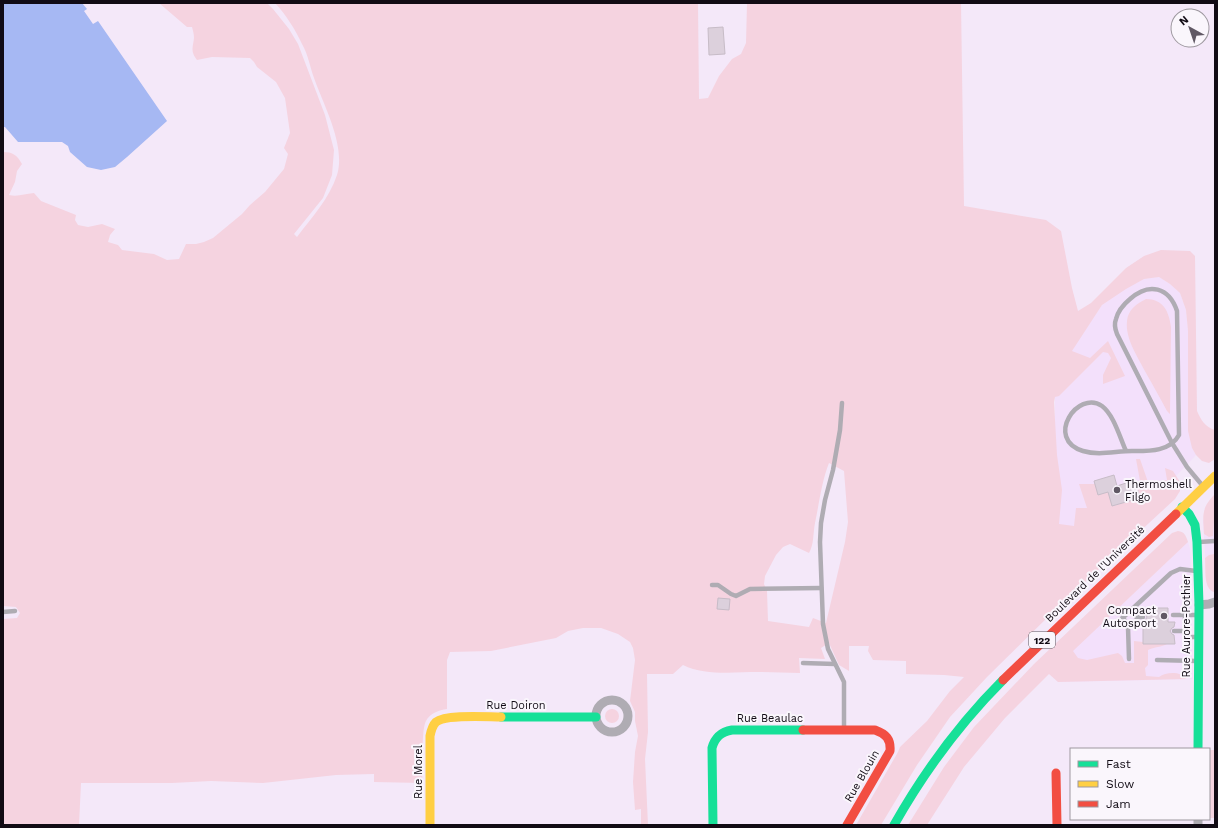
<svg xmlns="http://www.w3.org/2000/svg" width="1218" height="828" viewBox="0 0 1218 828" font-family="'Work Sans',sans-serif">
  <rect width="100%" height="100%" fill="#f4e8f9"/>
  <g fill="#f3e0fb">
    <path d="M1159 277 1170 284 1180 293 1186 310 1188 331 1192 448 1196 455 1177 475 1055 589V397L1071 351 1102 305 1126 288 1144 279Z"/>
    <path d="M1215 509V591L1214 592 1211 591 1207 585 1203 520Z"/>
    <path d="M1188 542 1190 549 1191 570 1193 679 1058 682 1049 673Z"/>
  </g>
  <g fill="#f5d3e0" fill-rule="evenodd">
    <path d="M159 3H267L273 9 289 29 298 44 325 115 334 150 332 175 323 198 294 234 297 237C312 217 329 199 337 175 346 146 324 106 314 78 310 67 308 54 302 44 295 29 286 15 275 3H698L699 99 708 98 719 76 732 59 741 54 746 43 747 3H961L964 206 1046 220 1061 231 1072 288 1078 311 1091 303 1126 268 1144 256 1161 250 1190 251 1195 256 1197 411C1201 420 1205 427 1215 430V459L1209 463 1202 461 1196 455 1192 448 1188 431V331L1186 310 1180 293 1170 284 1159 277 1144 279 1126 289 1102 305 1072 351 1090 358 1108 341 1125 376 1103 384V375L1111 358 1108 353 1103 352 1059 396 1055 397 1054 402 1057 455 1062 490 1059 524 1074 526 1076 508H1087L1079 484H1095L1098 495 1108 492 1113 506 1140 498 1135 483 1140 481 1136 459H1140L1149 485 1167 480 1165 468 1173 471 1180 482V491L1175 499 1056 609 987 677 950 717 917 765 881 825H856L898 752 900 747 927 721 950 691 964 677 944 675 906 674V661L873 660 868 651 869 646H849V671L839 665 829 643 821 648 825 659 799 658 800 673C786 673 773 672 759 672 735 672 705 676 683 665L673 674H647L648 732 645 759 648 825H641V809L635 810 633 782 635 752 638 736 635 721V712L630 701 635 660 633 648 630 642 618 634 601 628H583L568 631 556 638 491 651 450 652 447 660V709C439 710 430 713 426 721 421 730 423 770 422 783L374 782V774L336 775 263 783 211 781 172 783H81L79 825H3V619L17 618 20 613 16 607 3 606V152C13 152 17 155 22 164L17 171 15 182 9 195C18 197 24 194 34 193L41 201 76 215 75 220 78 225 88 227 102 224 115 229 110 235 108 242 118 245 122 250 154 254 167 260 179 259 186 244H196L204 242 213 238 242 214 250 205 265 192 284 169 288 154 284 148 290 133 285 98 276 82 257 67 254 62 250 58 212 57 197 60C190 51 193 47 194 38 194 34 193 31 192 27H187ZM829 463 844 471 848 522 845 542 826 623 813 618 809 627 768 621 767 591 764 584 765 576 776 555 783 547 790 544 809 553C814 545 813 533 815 523 819 504 822 480 829 463Z"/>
    <path d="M1146 299C1163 299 1169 311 1171 327L1170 414 1167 411C1160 398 1153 385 1146 373 1138 357 1125 339 1127 321 1128 310 1136 304 1146 299Z"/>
    <path d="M1215 494V519L1214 520 1213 536 1209 537 1204 534C1203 515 1201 508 1215 494Z"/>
    <path d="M1178 531C1185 532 1186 536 1188 542L1073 651 1078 658 1087 660 1118 653 1122 656 1125 663H1134V641L1143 642V644H1167C1162 647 1154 647 1148 650V665L1145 668 1146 676 1159 677C1166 672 1181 671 1186 679L1058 682 1049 674 1005 718 964 767 927 825H908L944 767 974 727 1034 664 1172 533Z"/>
    <path d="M1214 554 1215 556 1214 592C1203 589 1206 568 1205 558L1209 555Z"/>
    <circle cx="612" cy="716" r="7"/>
    <rect x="1209" y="750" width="6" height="68"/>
  </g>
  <path fill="#a6b8f3" d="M3 3H82L87 9 84 11 93 24 98 21 167 121 127 157 115 167 101 170 87 167 70 152 68 146 62 142H18L5 127H3Z"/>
  <g fill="#dcd0dc" stroke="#c7bcc7">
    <path d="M723 27 725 54 709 55 708 28Z"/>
    <path d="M1114 475 1117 486 1135 480 1140 498 1112 506 1108 492 1098 495 1094 481Z"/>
    <path d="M718 598 730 599 729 610 717 609Z"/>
    <path d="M1143 608H1168V622H1175L1174 627 1172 628 1170 631 1172 634 1174 635 1175 644H1143V621L1146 619 1147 617 1145 614 1143 613Z"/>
  </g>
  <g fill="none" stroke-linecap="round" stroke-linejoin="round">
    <g stroke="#afacb3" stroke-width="4.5">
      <path d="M842 403 840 430 833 470 825 500 821 523 820 542 823 624 828 649 844 682V728"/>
      <path d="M1126 451C1120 438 1114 415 1102 406 1078 389 1044 439 1083 451 1099 456 1116 451 1132 451 1148 451 1170 452 1179 435L1177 311C1169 287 1149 282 1130 299 1124 304 1118 311 1116 319 1114 324 1115 329 1117 334L1172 443 1187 467 1202 485"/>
      <path d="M1199 542 1215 541"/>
      <path d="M712 585H718L731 594 736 596 750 589 821 588"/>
      <path d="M3 612 15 611"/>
      <path d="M1129 612 1136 617H1143"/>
      <path d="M1173 615H1197"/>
      <path d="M1185 615V637H1197"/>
      <path d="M1123 617 1128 627 1129 659"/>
      <path d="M1116 624 1171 573 1180 569 1196 571"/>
      <path d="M1174 631H1185"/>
      <path d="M1157 660 1197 661"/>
      <path d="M803 663 835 664"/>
    </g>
    <g stroke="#afacb3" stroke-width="9">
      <path d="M1199 605 1209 604 1215 602"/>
      <circle cx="612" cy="716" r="16"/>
      <path d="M1198 825V819"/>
    </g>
    <g stroke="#16e098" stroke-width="9">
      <path d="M1182 507 1189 514 1195 525 1197 542 1199 605 1198 749"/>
      <path d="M501 717H596"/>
      <path d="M713 825 712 748C715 737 721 732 732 730H803"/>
      <path d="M894 825C924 772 960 723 1003 680"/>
    </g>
    <g stroke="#ffcf43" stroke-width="9">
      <path d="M1176 514 1215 476"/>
      <path d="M430 825V736C431 731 432 726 436 722 446 714 487 717 501 717"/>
    </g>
    <g stroke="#f24e42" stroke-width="9">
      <path d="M1003 680 1176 514"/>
      <path d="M803 730H875C886 734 891 739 890 751L847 825"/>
      <path d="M1056 773 1057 825"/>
    </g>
  </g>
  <g fill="#605864" stroke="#faf6fc" stroke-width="1.5">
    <circle cx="1117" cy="490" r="4"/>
    <circle cx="1164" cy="616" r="4"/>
  </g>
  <g text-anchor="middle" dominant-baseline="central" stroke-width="4" stroke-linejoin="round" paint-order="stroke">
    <rect fill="#faf6fc" stroke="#57525a" stroke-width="1" x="1029" y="632" width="26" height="16" rx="3"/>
    <g font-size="10" font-weight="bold" fill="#110b14">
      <text x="1042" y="640">122</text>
    </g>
    <g font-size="11" fill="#110b14" stroke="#faf6fc" text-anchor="start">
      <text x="1125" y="484">Thermoshell<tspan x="1125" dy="13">Filgo</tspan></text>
      <text x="1156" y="610" text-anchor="end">Compact<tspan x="1156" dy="13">Autosport</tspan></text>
    </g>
    <g font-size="11" fill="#110b14" stroke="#faf6fc">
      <text transform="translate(1095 574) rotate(-44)">Boulevard de l'Université</text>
      <text transform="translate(1186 626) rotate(-90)">Rue Aurore-Pothier</text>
      <text x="516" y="705">Rue Doiron</text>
      <text x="770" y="718">Rue Beaulac</text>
      <text transform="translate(418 772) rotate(-90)">Rue Morel</text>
      <text transform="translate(862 776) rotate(-60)">Rue Blouin</text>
    </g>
  </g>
  <rect width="1218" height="828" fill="none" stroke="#110b14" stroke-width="8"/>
  <rect x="1070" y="748" width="140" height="72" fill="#faf6fc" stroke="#9d989f"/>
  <rect x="1078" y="761" width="20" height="6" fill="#16e098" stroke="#9d989f"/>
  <text x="1106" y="768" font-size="12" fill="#110b14">Fast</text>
  <rect x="1078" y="781" width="20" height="6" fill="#ffcf43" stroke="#9d989f"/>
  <text x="1106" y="788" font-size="12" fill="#110b14">Slow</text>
  <rect x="1078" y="801" width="20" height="6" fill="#f24e42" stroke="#9d989f"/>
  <text x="1106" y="808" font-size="12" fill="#110b14">Jam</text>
  <g transform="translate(1190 28) rotate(320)"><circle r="19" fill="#faf6fc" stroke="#9d989f"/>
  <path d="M0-3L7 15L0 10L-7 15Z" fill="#605864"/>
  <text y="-6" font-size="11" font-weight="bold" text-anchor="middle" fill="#110b14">N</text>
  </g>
</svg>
